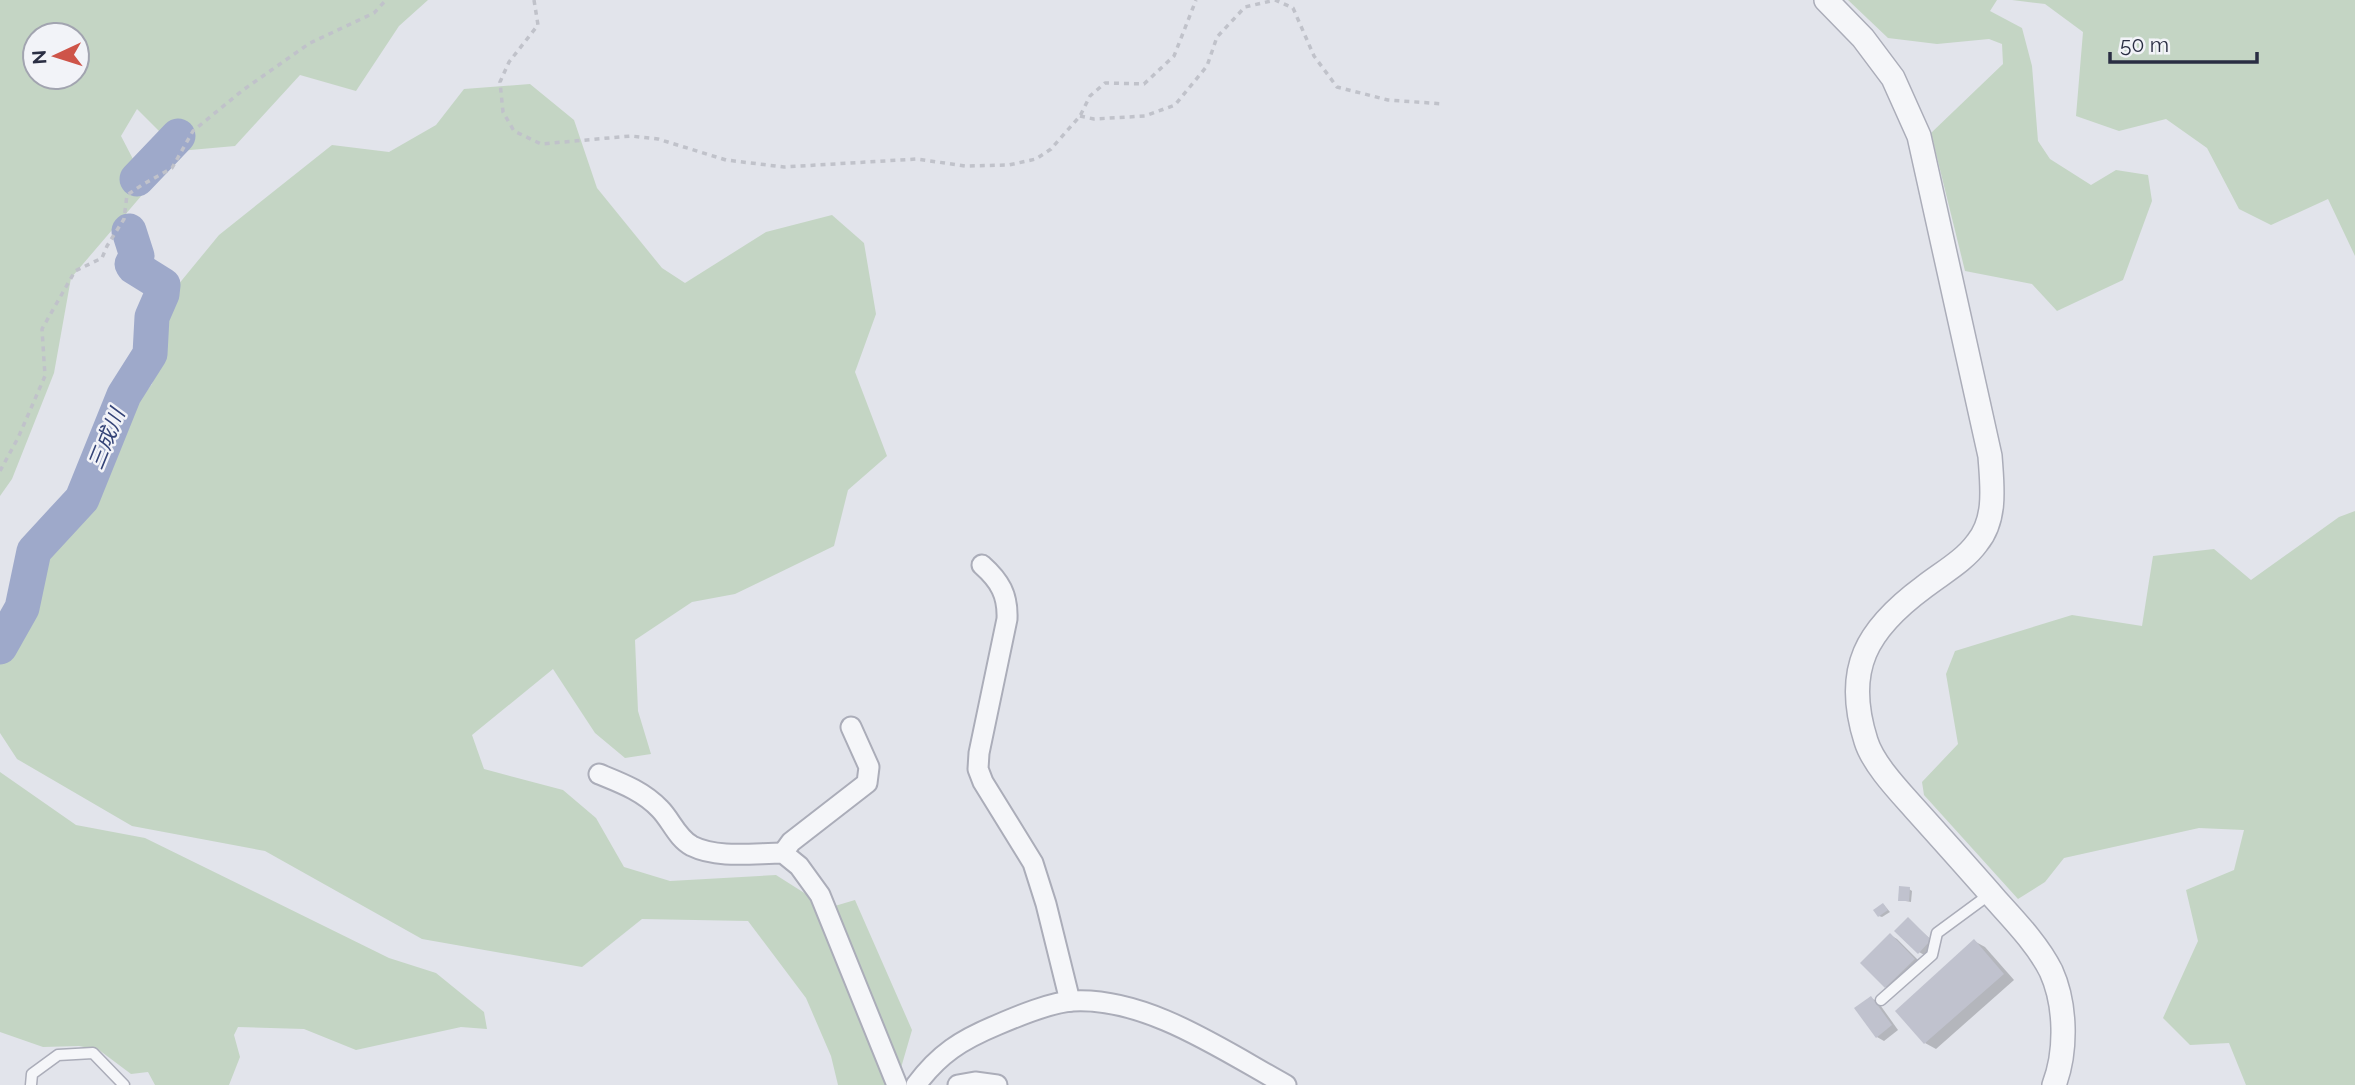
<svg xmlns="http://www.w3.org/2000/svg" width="2355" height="1085" viewBox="0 0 2355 1085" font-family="Raleway,'Noto Sans JP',sans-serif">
  <rect width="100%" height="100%" fill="#e2e4eb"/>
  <g fill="#c4d5c4" fill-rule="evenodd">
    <path d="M0 0H428L399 26 356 91 300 75 235 146 179 151 137 109 121 136 148 188 71 278 54 373 12 479 0 496ZM35 35H77V77H35Z"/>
    <path d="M1848 0H1997L1990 11 2022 28 2032 66 2038 141 2050 159 2091 185 2116 170 2148 175 2152 201 2123 280 2057 311 2032 284 1965 271 1931 133 2003 64 2002 44 1989 39 1937 44 1888 38Z"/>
    <path d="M2012 0H2355V256L2328 199 2271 225 2239 209 2207 148 2166 119 2119 131 2076 116 2083 32 2045 4Z"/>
    <path d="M530 84 574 120 597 188 662 268 685 283 766 232 832 215 864 243 876 314 855 372 887 456 848 490 834 546 735 594 692 602 635 640 638 711 651 754 625 758 595 733 553 669 472 735 484 769 563 790 596 818 624 867 670 881 776 875 828 908 855 900 912 1030 896 1085H838L831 1056 806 998 748 921 642 919 582 967 422 939 265 851 132 826 17 759 0 733V638L34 538 152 384 173 291 219 235 332 145 389 152 436 125 464 89Z"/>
    <path d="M2355 511V1085H2246L2229 1043 2190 1045 2163 1018 2198 941 2186 890 2234 870 2244 830 2199 828 2064 858 2045 882 2018 899 1924 795 1922 782 1958 744 1946 674 1955 651 2072 615 2142 626 2153 556 2214 549 2251 580 2339 517Z"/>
    <path d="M0 772 76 825 145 838 389 958 436 973 484 1012 487 1029 461 1027 356 1050 304 1029 238 1027 234 1035 240 1057 229 1085H155L148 1072 131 1074 99 1050 79 1046 43 1047 0 1032Z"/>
  </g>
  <g fill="#0003">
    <path d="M1909 889 1912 891 1911 902 1900 900Z"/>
    <path d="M1884 905 1890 912 1882 917 1879 916Z"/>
    <path d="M1908 919 1937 945 1926 956 1919 952Z"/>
    <path d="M1890 935 1897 939 1921 963 1893 991 1886 987Z"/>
    <path d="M1974 941 1985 947 2014 980 1936 1049 1925 1043Z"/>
    <path d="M1871 998 1878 1002 1898 1030 1884 1041 1877 1037Z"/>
  </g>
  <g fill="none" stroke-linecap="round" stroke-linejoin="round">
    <g stroke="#9ea9ca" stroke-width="35">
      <path d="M137 179 178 136"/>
      <path d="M0 647 22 608 34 551 82 499 124 395 150 354 152 317 162 294 163 285 134 267 132 264 137 256 129 231"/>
    </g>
  </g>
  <g fill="#c0c2ce">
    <path d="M1899 886 1910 887 1909 901H1898Z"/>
    <path d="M1883 903 1888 910 1878 917 1873 910Z"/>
    <path d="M1908 917 1931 940 1918 954 1894 931Z"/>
    <path d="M1890 933 1915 959 1885 988 1860 963Z"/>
    <path d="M1974 939 2004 974 1924 1044 1895 1011Z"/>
    <path d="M1871 996 1892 1025 1876 1038 1854 1008Z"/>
  </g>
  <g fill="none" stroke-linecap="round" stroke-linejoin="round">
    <defs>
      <g id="service">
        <path d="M1881 1000 1932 955 1937 933 1990 894"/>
        <path d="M31 1085 32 1074 58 1055 93 1053 124 1085"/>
      </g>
      <g id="minor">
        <path d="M982 565C1000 581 1008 595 1007 619L979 753 978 769 983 782 1033 863 1046 904 1070 1001"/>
        <path d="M599 774C621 783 643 791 660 809 671 820 677 838 692 846 718 859 755 853 783 853L799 866 820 895 897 1085"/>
        <path d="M783 853 791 842 867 783 869 767 851 727"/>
        <path d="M916 1085C939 1054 961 1040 997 1025 1018 1016 1051 1002 1073 1001 1147 997 1224 1051 1286 1085"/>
        <path d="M958 1085 975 1082 997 1085"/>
      </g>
      <path id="tertiary" d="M1826 0 1863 38 1893 78 1919 136 1990 456C1992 485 1997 519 1977 543 1964 561 1942 573 1924 587 1867 629 1843 669 1866 741 1873 764 1899 791 1915 809 1942 839 1969 869 1996 900 2015 921 2038 945 2051 971 2066 1004 2067 1051 2054 1085"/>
    </defs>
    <use href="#service" stroke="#abadb9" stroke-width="13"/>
    <use href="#minor" stroke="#abadb9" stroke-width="23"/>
    <use href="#tertiary" stroke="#abadb9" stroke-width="26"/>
    <g stroke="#c0c2ca" stroke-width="3.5" stroke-dasharray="5 5" stroke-linecap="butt">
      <path d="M534 0 538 25 509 62 500 82 503 112 514 131 541 144 631 136 658 139 726 160 784 167 917 159 965 166 1009 165 1036 159 1051 149 1080 116 1090 96 1105 83 1144 84 1174 56 1196 0"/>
      <path d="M1080 116 1094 119 1145 116 1175 105 1207 66 1217 37 1245 7 1275 0 1293 8 1314 56 1337 87 1388 100 1444 104"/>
      <path d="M0 471 18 438 45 376 42 329 75 271 102 258 107 246 124 219 127 195 142 185 172 168 193 131 243 90 310 43 374 13 386 0"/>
    </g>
    <use href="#service" stroke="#f5f6f9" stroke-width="10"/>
    <use href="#minor" stroke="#f5f6f9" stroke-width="19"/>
    <use href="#tertiary" stroke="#f5f6f9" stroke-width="23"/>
  </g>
  <g text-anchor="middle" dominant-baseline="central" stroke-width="5" stroke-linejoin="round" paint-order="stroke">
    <g font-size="21" font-style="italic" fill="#344377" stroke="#f2f3f8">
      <text transform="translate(106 439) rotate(-68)">三成川</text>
    </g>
  </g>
  <g transform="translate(56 56) rotate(266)"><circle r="33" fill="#f2f3f8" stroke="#a2a4b0" stroke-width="2"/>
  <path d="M0-5L12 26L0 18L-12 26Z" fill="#ce5449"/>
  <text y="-10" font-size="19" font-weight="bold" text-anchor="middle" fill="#2a2e43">N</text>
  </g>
  <path d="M2110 52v10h147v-10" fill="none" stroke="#2a2e43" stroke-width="3.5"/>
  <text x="2120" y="52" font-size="21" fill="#2a2e43" stroke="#f2f3f8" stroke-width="5" paint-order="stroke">50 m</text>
</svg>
